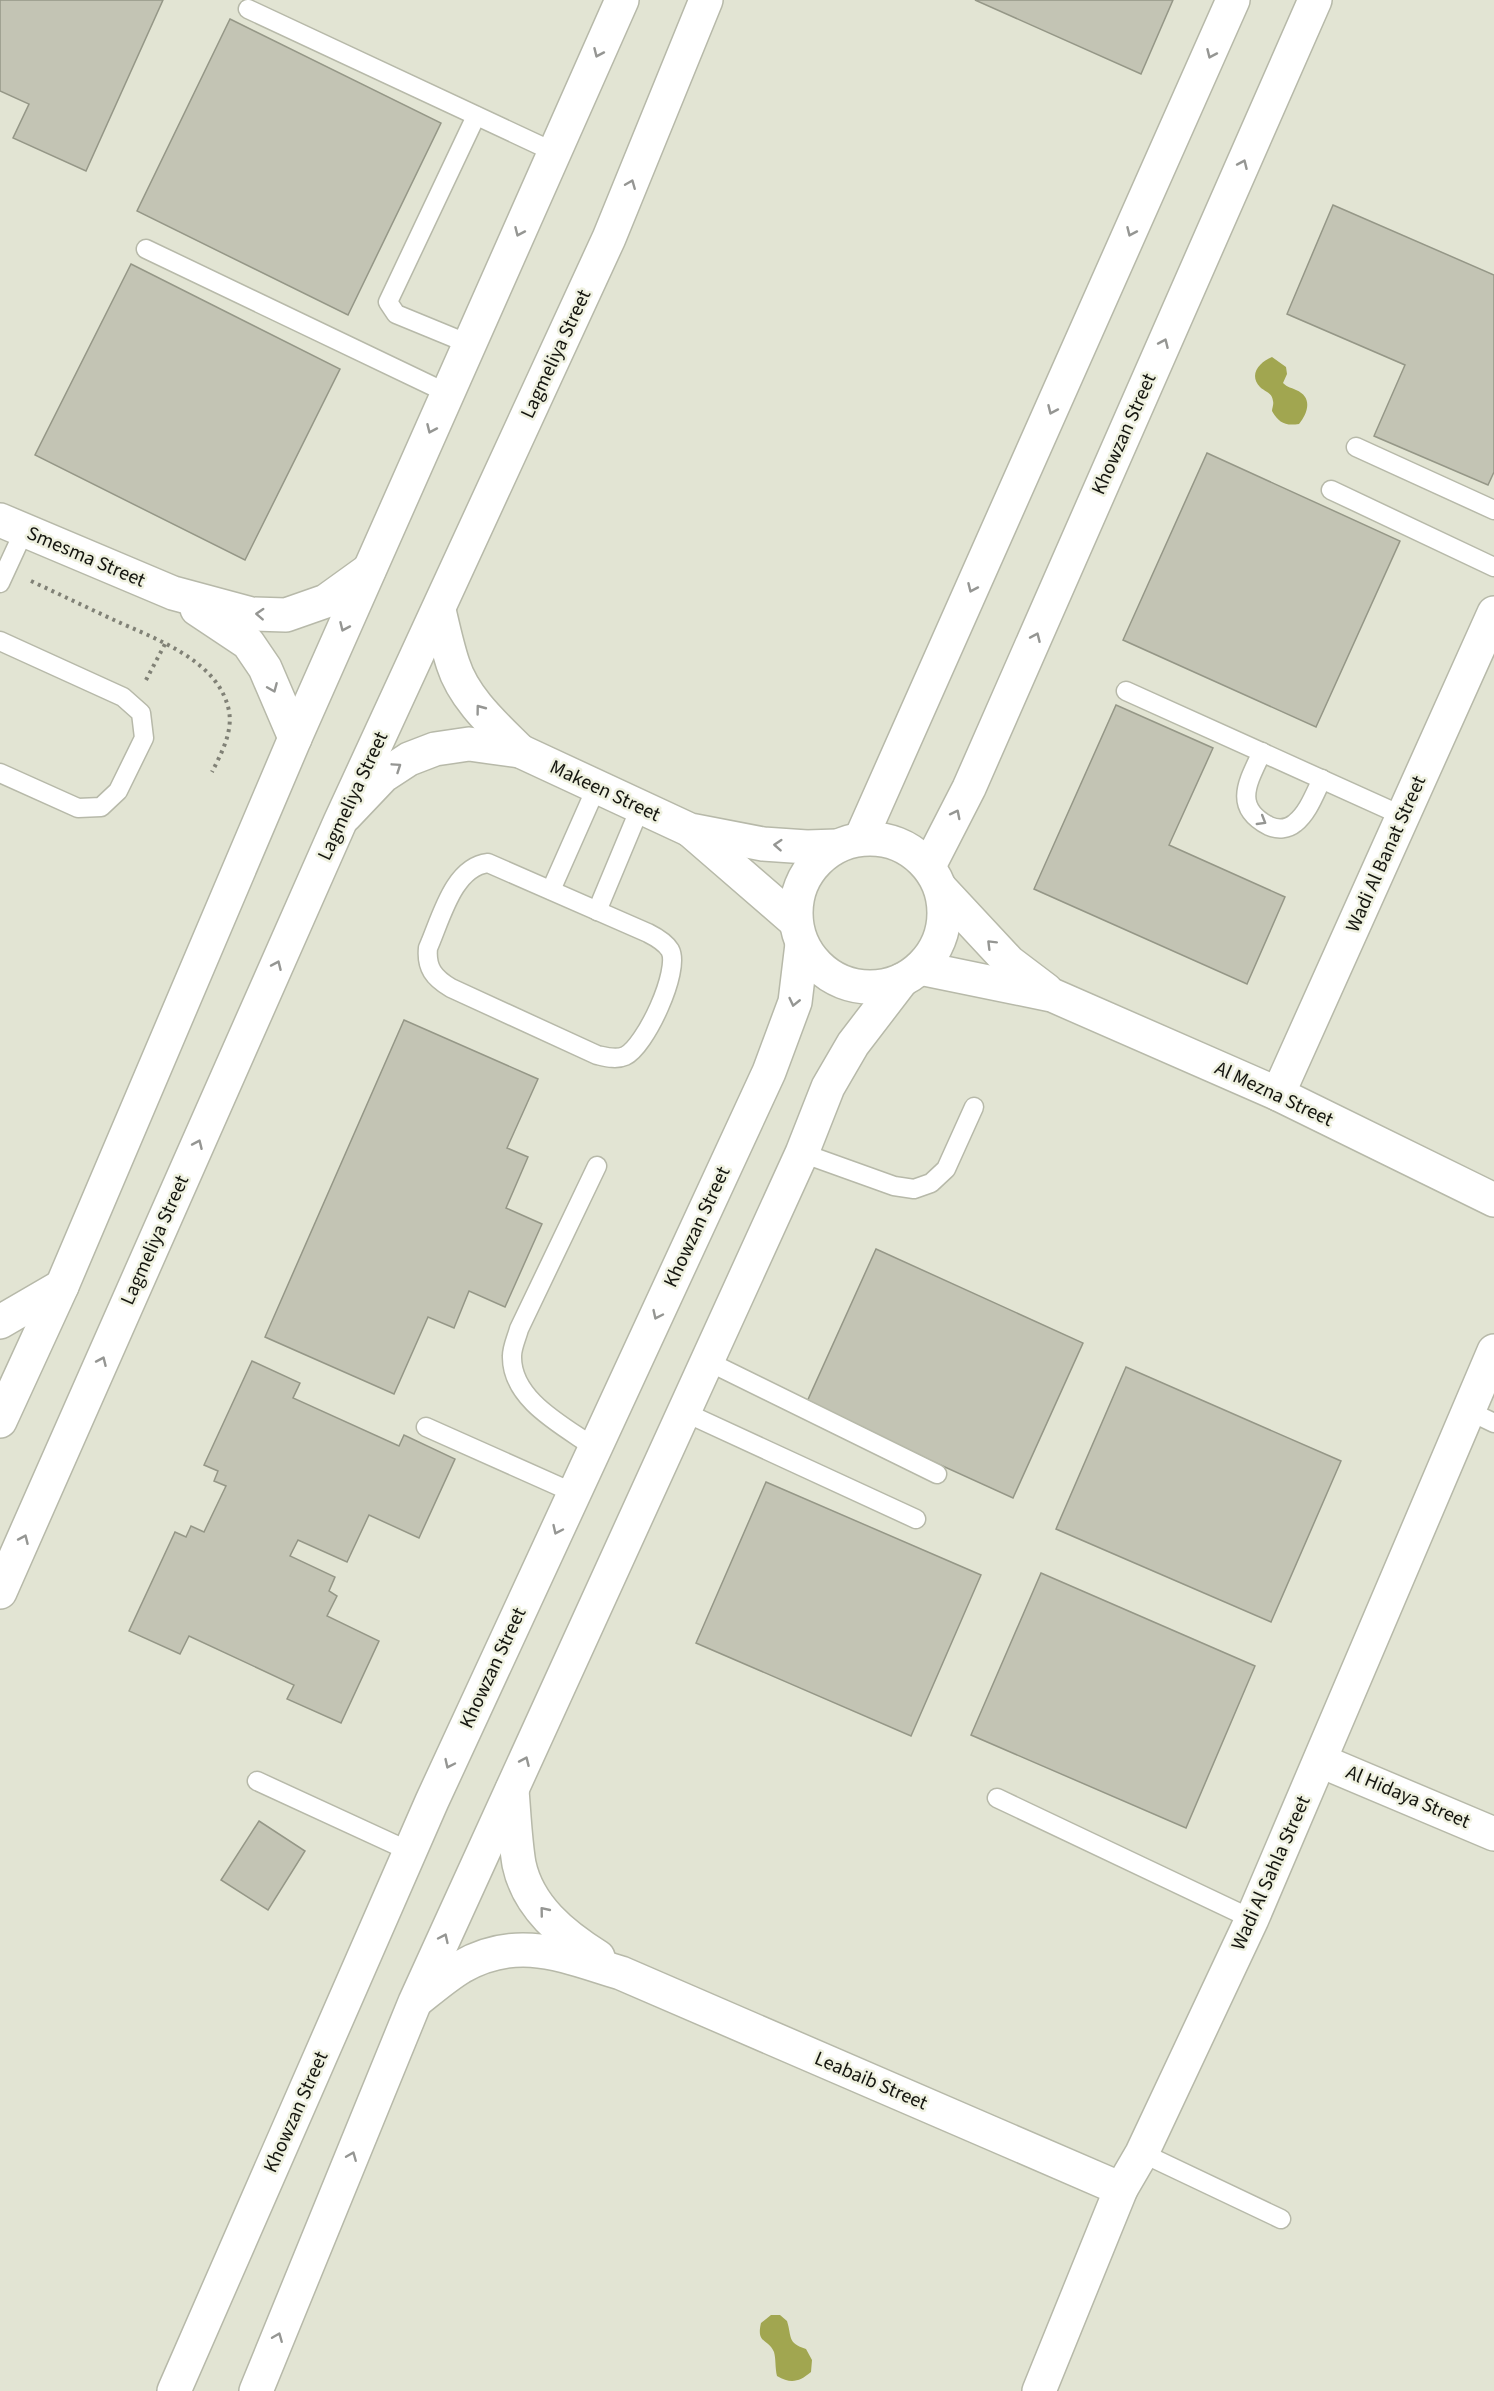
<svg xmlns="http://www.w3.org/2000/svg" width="1494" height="2391" viewBox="0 0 1494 2391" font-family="'Source Sans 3',sans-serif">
  <rect width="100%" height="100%" fill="#e2e4d3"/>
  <g fill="#a1a650">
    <path d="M1272 357 1286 367 1287 374 1283 383C1288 388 1290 387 1296 390 1313 397 1308 413 1299 424 1285 426 1279 423 1272 411 1272 408 1274 404 1273 401 1272 392 1265 392 1260 387 1248 374 1260 362 1272 357Z"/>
    <path d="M771 2315H780L787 2321C792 2337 787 2343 806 2349L812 2360 811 2372C799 2382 791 2384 777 2376 775 2368 776 2359 774 2352 768 2338 756 2344 761 2323Z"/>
  </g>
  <g fill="#c3c4b4" stroke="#959787" stroke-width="1.5">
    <path d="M0 0H163L86 171 13 138 29 104 0 91Z"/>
    <path d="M975 0H1173L1141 74Z"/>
    <path d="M230 19 441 123 348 315 137 211Z"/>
    <path d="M1333 205 1494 275V472L1488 485 1374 436 1405 365 1287 314Z"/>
    <path d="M131 264 340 369 245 560 35 455Z"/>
    <path d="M1207 453 1400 541 1316 727 1123 640Z"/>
    <path d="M1116 705 1213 748 1169 845 1285 897 1247 984 1034 889Z"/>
    <path d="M404 1020 538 1079 507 1148 528 1157 506 1208 542 1224 505 1307 469 1291 454 1328 428 1317 394 1394 265 1337Z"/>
    <path d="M876 1249 1083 1343 1013 1498 806 1404Z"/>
    <path d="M252 1361 300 1383 293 1398 399 1446 404 1435 455 1459 419 1538 369 1515 347 1562 298 1540 290 1556 335 1577 329 1591 337 1596 327 1616 379 1641 341 1723 287 1699 294 1685 189 1636 180 1654 129 1631 175 1532 186 1537 191 1526 204 1532 226 1486 214 1481 218 1471 204 1465Z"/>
    <path d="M1126 1367 1341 1461 1271 1622 1056 1529Z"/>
    <path d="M766 1482 981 1575 911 1736 696 1643Z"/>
    <path d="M1041 1573 1255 1666 1186 1828 971 1735Z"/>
    <path d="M259 1821 305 1851 268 1910 221 1880Z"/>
  </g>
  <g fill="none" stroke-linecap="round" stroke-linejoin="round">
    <defs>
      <g id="service">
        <path d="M248 9 554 152"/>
        <path d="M146 249 447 393"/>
        <path d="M469 344 396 314 388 302 476 116"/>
        <path d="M1356 447 1494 510"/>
        <path d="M1331 490 1494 567"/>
        <path d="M0 583 24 531"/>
        <path d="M0 641 123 697 141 713 144 738 118 791 101 807 78 808 0 773"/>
        <path d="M1126 691 1403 816"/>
        <path d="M1262 752C1248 782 1232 807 1269 826 1278 830 1288 829 1295 823 1308 813 1315 793 1322 779"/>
        <path d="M488 863 648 933C656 937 665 942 670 950 681 970 645 1047 625 1056 616 1060 606 1057 597 1055L451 988C434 978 426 968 428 948 441 919 453 867 488 863Z"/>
        <path d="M551 890 597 786"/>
        <path d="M597 911 640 808"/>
        <path d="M802 1153 894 1186 914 1189 931 1183 946 1169 974 1107"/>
        <path d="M707 1361 937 1474"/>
        <path d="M1469 1411 1494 1423"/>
        <path d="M684 1412 916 1519"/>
        <path d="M426 1427 574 1493"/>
        <path d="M595 1448C564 1426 511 1400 512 1356 512 1347 517 1337 519 1329L597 1166"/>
        <path d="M257 1781 409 1851"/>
        <path d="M997 1798 1252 1919"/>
        <path d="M1142 2153 1281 2219"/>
      </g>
      <g id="minor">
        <path d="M0 520 173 593 251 614 286 615 326 601 369 570"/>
        <path d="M197 609 248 643 265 668 295 738"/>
        <path d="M439 610C443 627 447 646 453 664 464 699 495 726 520 751"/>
        <path d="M345 816 383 776 409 759 435 749 469 744 520 751 690 830 763 844 807 847 837 846"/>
        <path d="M691 831 796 922"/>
        <path d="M861 838 1233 0"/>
        <circle cx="870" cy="913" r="74"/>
        <path d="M929 866 969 788 1315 0"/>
        <path d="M941 889 1009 962 1046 990"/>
        <path d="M920 968 1052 995 1278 1094 1494 1200"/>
        <path d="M1278 1094 1494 613"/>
        <path d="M0 1322 62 1286"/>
        <path d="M1321 1761 1494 1834"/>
        <path d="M512 1790C514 1814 515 1840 519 1864 528 1907 563 1935 598 1957"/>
        <path d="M417 2000C431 1989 446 1976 461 1967 519 1934 564 1956 621 1973L1121 2189"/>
        <path d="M174 2391 432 1801 769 1072 795 1002 802 944"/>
        <path d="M256 2391 415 2002 802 1153 828 1087 853 1044 902 980"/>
        <path d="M1039 2391 1121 2189 1142 2153 1252 1919 1494 1351"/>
      </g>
      <g id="tertiary">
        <path d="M0 1421 62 1286 295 738 622 0"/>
        <path d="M0 1592 340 822 609 238 706 0"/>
      </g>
    </defs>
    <use href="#service" stroke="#b7b9a9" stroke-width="21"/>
    <use href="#minor" stroke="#b7b9a9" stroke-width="36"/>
    <use href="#tertiary" stroke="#b7b9a9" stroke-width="36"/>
    <g stroke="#808176" stroke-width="4" stroke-dasharray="3 4.5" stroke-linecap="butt">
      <path d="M31 581C59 594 86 607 114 620 155 639 219 660 229 711 233 732 221 754 212 772"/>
      <path d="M146 680 165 644"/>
    </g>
    <use href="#service" stroke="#fff" stroke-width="18"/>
    <use href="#minor" stroke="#fff" stroke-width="33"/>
    <use href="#tertiary" stroke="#fff" stroke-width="33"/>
  </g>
  <defs><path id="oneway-chevron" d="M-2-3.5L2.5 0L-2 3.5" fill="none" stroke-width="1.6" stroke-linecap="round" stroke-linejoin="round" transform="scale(1.5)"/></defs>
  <g stroke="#959693">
    <use href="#oneway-chevron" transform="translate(598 53) rotate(114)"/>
    <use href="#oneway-chevron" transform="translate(1211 54) rotate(114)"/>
    <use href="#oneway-chevron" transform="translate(1243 164) rotate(-66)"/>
    <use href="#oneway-chevron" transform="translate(631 184) rotate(-68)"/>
    <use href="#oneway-chevron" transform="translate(519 232) rotate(114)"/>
    <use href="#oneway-chevron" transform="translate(1131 232) rotate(114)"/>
    <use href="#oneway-chevron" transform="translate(1164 343) rotate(-66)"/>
    <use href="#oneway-chevron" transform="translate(1052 410) rotate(114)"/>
    <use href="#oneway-chevron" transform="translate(431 429) rotate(114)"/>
    <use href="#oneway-chevron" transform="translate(972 588) rotate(114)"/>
    <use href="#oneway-chevron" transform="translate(260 614) rotate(-177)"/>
    <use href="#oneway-chevron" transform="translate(344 627) rotate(114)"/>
    <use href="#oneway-chevron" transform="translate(1036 637) rotate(-66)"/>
    <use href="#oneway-chevron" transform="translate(273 688) rotate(67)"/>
    <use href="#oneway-chevron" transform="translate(480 709) rotate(-127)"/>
    <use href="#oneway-chevron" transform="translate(397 767) rotate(-34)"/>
    <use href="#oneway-chevron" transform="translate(956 814) rotate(-63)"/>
    <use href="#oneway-chevron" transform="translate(1262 821) rotate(31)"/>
    <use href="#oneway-chevron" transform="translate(778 845) rotate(-176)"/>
    <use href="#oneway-chevron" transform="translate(991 944) rotate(-135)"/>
    <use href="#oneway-chevron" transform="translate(277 965) rotate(-66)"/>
    <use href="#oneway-chevron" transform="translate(794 1002) rotate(103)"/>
    <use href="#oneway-chevron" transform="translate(198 1144) rotate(-66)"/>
    <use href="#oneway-chevron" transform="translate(657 1315) rotate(115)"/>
    <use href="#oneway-chevron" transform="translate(102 1361) rotate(-66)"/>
    <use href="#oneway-chevron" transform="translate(557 1530) rotate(115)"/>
    <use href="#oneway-chevron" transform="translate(24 1539) rotate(-66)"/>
    <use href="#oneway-chevron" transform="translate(525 1761) rotate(-66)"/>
    <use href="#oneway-chevron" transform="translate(449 1764) rotate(115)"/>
    <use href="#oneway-chevron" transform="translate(544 1911) rotate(-129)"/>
    <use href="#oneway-chevron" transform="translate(444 1938) rotate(-65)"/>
    <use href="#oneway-chevron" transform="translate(352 2156) rotate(-68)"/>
    <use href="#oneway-chevron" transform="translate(278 2337) rotate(-68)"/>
  </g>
  <g text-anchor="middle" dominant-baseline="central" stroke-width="5" stroke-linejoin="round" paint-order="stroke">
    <g font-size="20" fill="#14150f" stroke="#eff1e0">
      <text transform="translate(556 354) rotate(-65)">Lagmeliya Street</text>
      <text transform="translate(1124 434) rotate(-66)">Khowzan Street</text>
      <text transform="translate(86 557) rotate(23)">Smesma Street</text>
      <text transform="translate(605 791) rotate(25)">Makeen Street</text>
      <text transform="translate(353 796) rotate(-65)">Lagmeliya Street</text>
      <text transform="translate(1386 854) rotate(-66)">Wadi Al Banat Street</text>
      <text transform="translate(1274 1094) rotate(25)">Al Mezna Street</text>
      <text transform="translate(697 1227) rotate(-65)">Khowzan Street</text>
      <text transform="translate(155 1240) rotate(-66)">Lagmeliya Street</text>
      <text transform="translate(493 1668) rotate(-65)">Khowzan Street</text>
      <text transform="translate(1408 1797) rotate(23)">Al Hidaya Street</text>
      <text transform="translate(1271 1873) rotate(-66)">Wadi Al Sahla Street</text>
      <text transform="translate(871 2081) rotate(23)">Leabaib Street</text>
      <text transform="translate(296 2112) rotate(-66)">Khowzan Street</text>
    </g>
  </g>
</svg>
